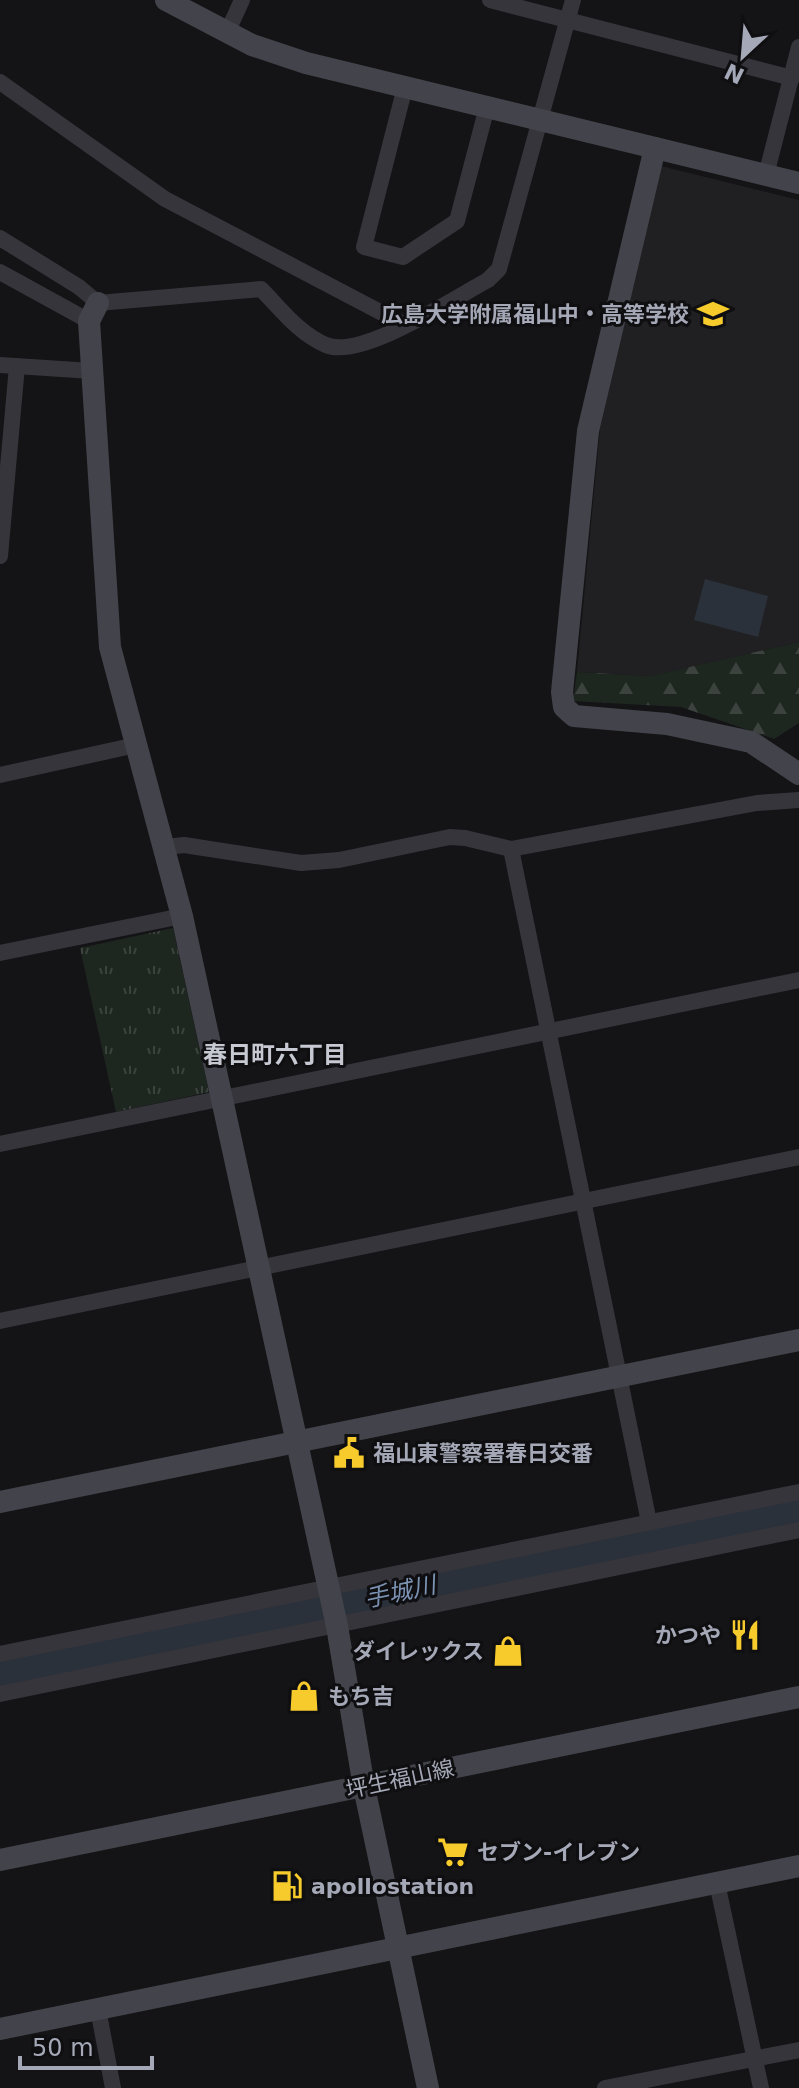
<svg xmlns="http://www.w3.org/2000/svg" width="799" height="2088" viewBox="0 0 799 2088" font-family="'DejaVu Sans','Noto Sans JP',sans-serif">
  <defs>
    <pattern id="grass-tufts" width="24" height="20" patternUnits="userSpaceOnUse" patternTransform="scale(2)"><rect width="24" height="20" fill="#1e2620"/><path d="M3 7l-1-3M5 7V3M7 7l1-3M15 17l-1-3M17 17v-4M19 17l1-3" fill="none" stroke="#3c433e"/></pattern>
    <pattern id="forest-firs" width="22" height="20" patternUnits="userSpaceOnUse" patternTransform="scale(2)"><rect width="22" height="20" fill="#1e2620"/><path d="M5 1l3.5 6h-7zM16 11l3.5 6h-7z" fill="#3c433e"/></pattern>
  </defs>
  <rect width="100%" height="100%" fill="#141416"/>
  <path fill="#202023" d="M661 166 799 200V642L650 676 577 672 600 429Z"/>
  <path fill="url(#grass-tufts)" d="M173 928 209 1092 116 1112 80 948Z"/>
  <path fill="url(#forest-firs)" d="M799 642V723L774 739 681 707 573 701 577 672 650 676Z"/>
  <path fill="#2a313a" d="M705 579 768 596 758 637 694 620Z"/>
  <g fill="none" stroke-linecap="round" stroke-linejoin="round">
    <path stroke="#2a313a" stroke-width="32" d="M0 1674 799 1510"/>
    <g stroke="#35353b" stroke-width="16">
      <path d="M490 0 792 78"/>
      <path d="M227 33 242 0"/>
      <path d="M0 82 165 199 403 324"/>
      <path d="M405 87 364 247 403 257 457 221 487 107"/>
      <path d="M766 175 799 47"/>
      <path d="M0 238 79 287 98 303 261 289C280 308 299 334 326 345 361 360 454 298 488 280L499 269 573 0"/>
      <path d="M0 272 89 321"/>
      <path d="M0 365 92 371"/>
      <path d="M0 556 17 366"/>
      <path d="M0 775 136 745"/>
      <path d="M166 847 184 845 301 863 339 860 450 837 465 838 511 849 757 803 799 800"/>
      <path d="M511 849 649 1522"/>
      <path d="M0 953 182 916"/>
      <path d="M0 1144 799 980"/>
      <path d="M0 1321 799 1157"/>
      <path d="M0 1654 799 1492"/>
      <path d="M0 1694 799 1530"/>
      <path d="M717 1883 761 2088"/>
      <path d="M98 2009 113 2088"/>
      <path d="M605 2088 799 2050"/>
    </g>
    <g stroke="#43444b" stroke-width="22">
      <path d="M166 0 252 45 306 63 799 183"/>
      <path d="M655 148 588 431 562 692 564 707 574 716 667 724 751 742 799 774"/>
      <path d="M98 303 89 321 110 647 182 916 337 1626 364 1787 428 2088"/>
      <path d="M0 1502 799 1340"/>
      <path d="M0 1860 799 1697"/>
      <path d="M0 2029 799 1866"/>
    </g>
  </g>
  <defs>
    <symbol id="school-bare" viewBox="-9 -9 18 18"><path d="M0-5L7-2L0 1L-7-2ZM-4 1L0 2.5L4 1V4Q0 6-4 4Z" fill="#f6cb2b" stroke="#0f0f11" stroke-width="2.5" paint-order="stroke"/></symbol>
    <symbol id="civic-bare" viewBox="-9 -9 18 18"><path d="M-.6-6.5H3V-4.5H.6V-3L4-1V1h2V6H-6V1h2V-1L-.6-3ZM-1.2 2.5V6h2.4V2.5Z" fill="#f6cb2b" stroke="#0f0f11" stroke-width="2.5" paint-order="stroke"/></symbol>
    <symbol id="restaurant-bare" viewBox="-9 -9 18 18"><path d="M-5-6h1v4h1v-4h1v4h1v-4h1v5L-1.5 .5V6h-2V.5L-5-1ZM5-6V6H3V1.5H1.5Q1.5-4 5-6Z" fill="#f6cb2b" stroke="#0f0f11" stroke-width="2.5" paint-order="stroke"/></symbol>
    <symbol id="shop-bare" viewBox="-9 -9 18 18"><path d="M-5-2.5h2.3a2.7 3.5 0 0 1 5.4 0H5L5.5 6h-11ZM-1.5-2.5h3a1.5 2.3 0 0 0-3 0Z" fill="#f6cb2b" stroke="#0f0f11" stroke-width="2.5" paint-order="stroke"/></symbol>
    <symbol id="supermarket-bare" viewBox="-9 -9 18 18"><path d="M-6-5.5h2.5l.6 2H6L4.5 2H-2.5L-4.4-4H-6ZM-1.5 3.2a1.3 1.3 0 1 0 .1 0ZM3 3.2a1.3 1.3 0 1 0 .1 0Z" fill="#f6cb2b" stroke="#0f0f11" stroke-width="2.5" paint-order="stroke"/></symbol>
    <symbol id="fuel-bare" viewBox="-9 -9 18 18"><path d="M-5.5-6h7V0h2V4h1.3V-2.5L3-4.5l.8-.8L6-3V5H2.5V1h-1V6h-7ZM-4.2-4.7v3.2H.2V-4.7Z" fill="#f6cb2b" stroke="#0f0f11" stroke-width="2.5" paint-order="stroke"/></symbol>
  </defs>
  <g fill-rule="evenodd">
    <use href="#school-bare" x="691" y="292" width="44" height="44"/>
    <use href="#civic-bare" x="327" y="1431" width="44" height="44"/>
    <use href="#restaurant-bare" x="723" y="1613" width="44" height="44"/>
    <use href="#shop-bare" x="486" y="1629" width="44" height="44"/>
    <use href="#shop-bare" x="282" y="1674" width="44" height="44"/>
    <use href="#supermarket-bare" x="431" y="1830" width="44" height="44"/>
    <use href="#fuel-bare" x="265" y="1864" width="44" height="44"/>
  </g>
  <g text-anchor="middle" dominant-baseline="central" stroke-width="6" stroke-linejoin="round" paint-order="stroke">
    <g font-size="22" font-weight="bold" fill="#a5a8b6" stroke="#0f0f11" text-anchor="start">
      <text x="689" y="314" text-anchor="end">広島大学附属福山中・高等学校</text>
      <text x="373" y="1453">福山東警察署春日交番</text>
      <text x="721" y="1635" text-anchor="end">かつや</text>
      <text x="484" y="1651" text-anchor="end">ダイレックス</text>
      <text x="328" y="1696">もち吉</text>
      <text x="477" y="1852">セブン-イレブン</text>
      <text x="311" y="1886">apollostation</text>
    </g>
    <g font-size="22" fill="#a5a8b6" stroke="#0f0f11">
      <text transform="translate(400 1779) rotate(-12)">坪生福山線</text>
    </g>
    <g font-size="24" font-weight="bold" fill="#c6c8d2" stroke="#0f0f11">
      <text x="275" y="1055">春日町六丁目</text>
    </g>
    <g font-size="24" font-style="italic" fill="#7b92b3" stroke="#0f0f11">
      <text transform="translate(400 1592) rotate(-12)">手城川</text>
    </g>
  </g>
  <g transform="translate(743 56) rotate(206)" stroke="#0f0f11" stroke-width="6" paint-order="stroke">
  <path d="M0-6L14 30L0 20L-14 30Z" fill="#a5a8b6"/>
  <text y="-12" font-size="22" font-weight="bold" text-anchor="middle" fill="#a5a8b6">N</text>
  </g>
  <path d="M20 2056v12h132v-12" fill="none" stroke="#a5a8b6" stroke-width="4"/>
  <text x="32" y="2056" font-size="24" fill="#a5a8b6" stroke="#0f0f11" stroke-width="6" paint-order="stroke">50 m</text>
</svg>
